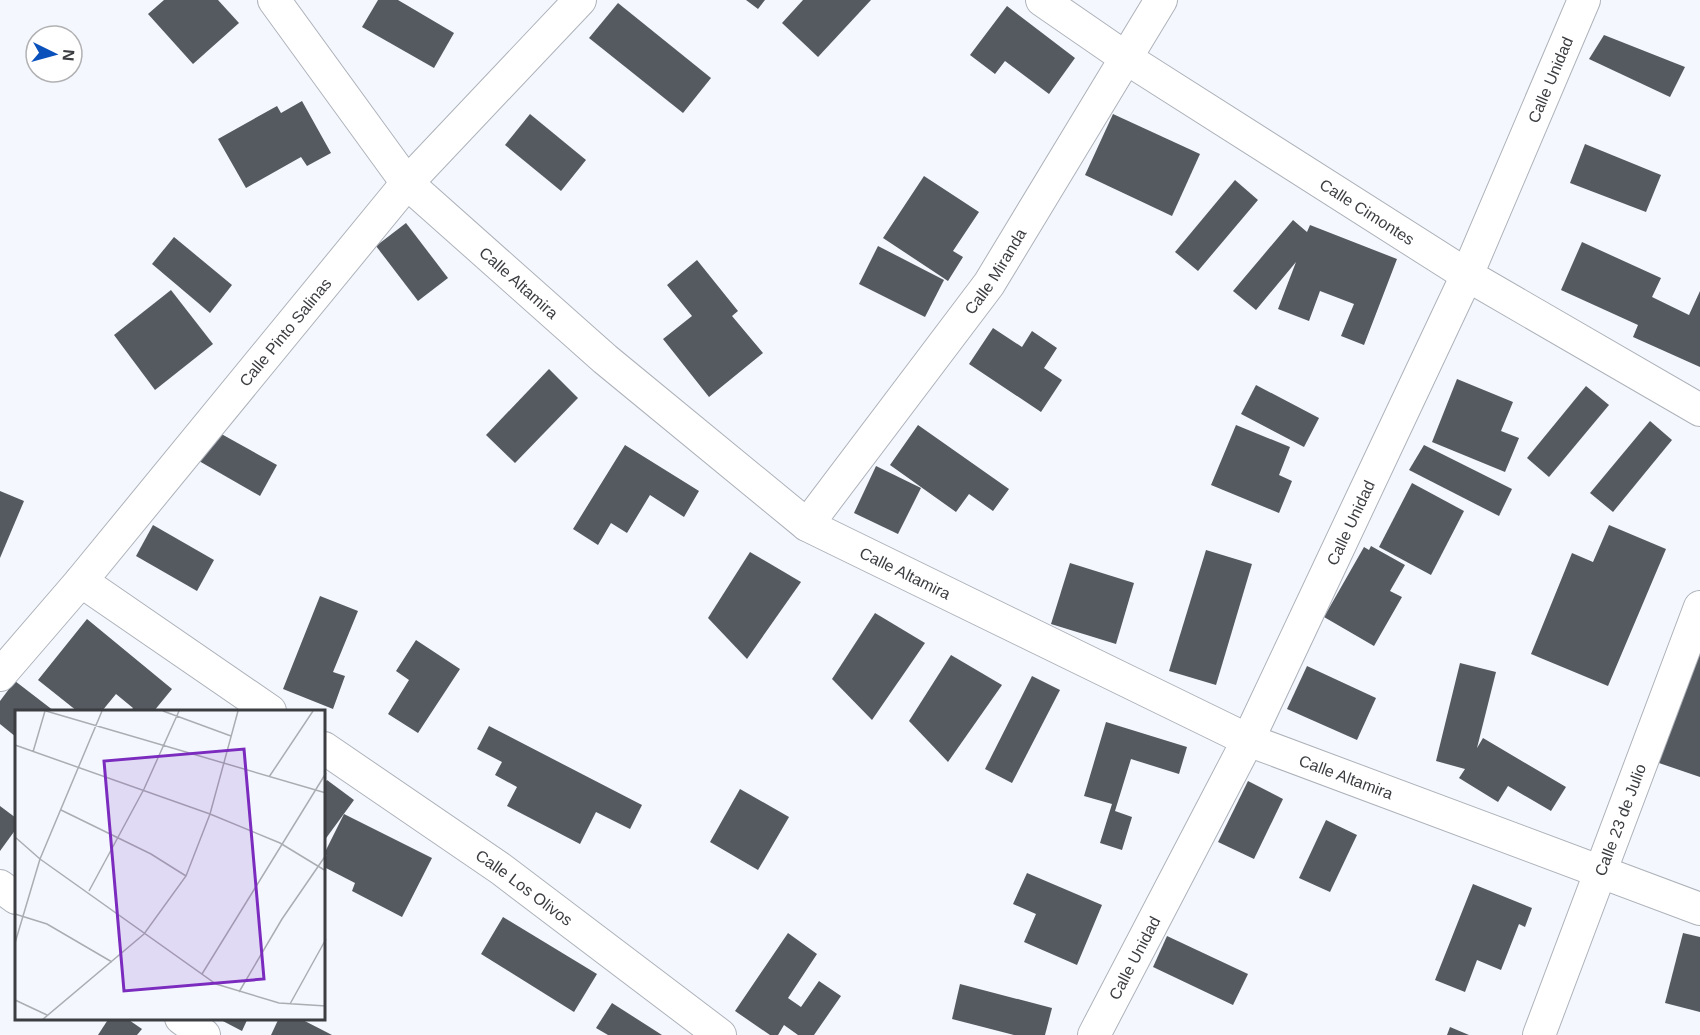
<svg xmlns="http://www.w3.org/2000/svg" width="1700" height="1035" viewBox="0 0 1700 1035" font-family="Arial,sans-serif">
  <rect width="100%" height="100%" fill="#f4f8fe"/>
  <g fill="#555960">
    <path d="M164 0H218L239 23 193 64 148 14Z"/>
    <path d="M378 0H398L454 33 434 68 362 27Z"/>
    <path d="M746 0H765L758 9Z"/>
    <path d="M803 0H871L818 57 782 23Z"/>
    <path d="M618 3 711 78 683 113 589 38Z"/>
    <path d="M1007 6 1075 58 1049 94 1005 61 995 74 970 55Z"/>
    <path d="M1604 35 1685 67 1670 97 1589 59Z"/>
    <path d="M302 101 331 153 307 166 301 157 246 188 218 139 277 106 281 113Z"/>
    <path d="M530 114 586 160 561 191 505 145Z"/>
    <path d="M1113 114 1200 154 1172 216 1085 175Z"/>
    <path d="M1585 144 1661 175 1646 212 1570 183Z"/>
    <path d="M924 176 979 212 953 251 963 257 948 281 883 238Z"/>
    <path d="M1235 180 1258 200 1198 271 1175 252Z"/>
    <path d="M1293 220 1307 232 1310 225 1397 259 1364 345 1341 336 1354 304 1320 291 1309 321 1278 309 1296 262 1256 310 1233 291Z"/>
    <path d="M406 223 448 278 418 301 376 246Z"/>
    <path d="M174 237 232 285 210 313 152 264Z"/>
    <path d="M1582 242 1661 278 1652 297 1689 315 1700 291V367L1633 337 1638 325 1561 290Z"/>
    <path d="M878 246 944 280 925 317 859 284Z"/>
    <path d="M697 260 738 311 732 316 763 353 709 397 663 339 692 316 667 285Z"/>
    <path d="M171 290 213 344 155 390 114 335Z"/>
    <path d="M993 328 1022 347 1032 331 1057 348 1044 368 1062 380 1041 412 969 364Z"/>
    <path d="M549 369 578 398 515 463 486 435Z"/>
    <path d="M1457 379 1513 402 1501 431 1519 438 1505 472 1432 442Z"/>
    <path d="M1256 385 1319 418 1304 447 1241 414Z"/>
    <path d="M1586 386 1609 405 1549 477 1527 458Z"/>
    <path d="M1650 421 1672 440 1613 512 1590 493Z"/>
    <path d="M918 425 1009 489 993 511 969 494 956 512 890 465Z"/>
    <path d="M1236 425 1290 447 1279 475 1292 481 1279 513 1211 485Z"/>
    <path d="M216 431 277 465 260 496 199 461Z"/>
    <path d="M625 445 699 491 684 517 650 495 627 533 611 523 598 545 573 529Z"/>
    <path d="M1424 445 1512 489 1499 516 1409 470Z"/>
    <path d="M876 466 921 488 898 534 854 513Z"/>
    <path d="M1412 483 1464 511 1431 575 1379 547Z"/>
    <path d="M0 491 24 501 0 558Z"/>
    <path d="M153 525 214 560 197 591 136 556Z"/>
    <path d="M1609 525 1666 549 1608 686 1531 654 1572 553 1593 562Z"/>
    <path d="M1371 546 1405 565 1390 591 1402 597 1374 646 1324 617 1364 547 1369 550Z"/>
    <path d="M1206 550 1252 564 1216 685 1169 671Z"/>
    <path d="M750 552 801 582 747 659 708 618Z"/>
    <path d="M1070 563 1134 583 1116 644 1051 624Z"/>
    <path d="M320 596 358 611 333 672 345 676 333 709 283 689Z"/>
    <path d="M875 613 925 643 872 720 832 679Z"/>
    <path d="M87 619 172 689 154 711H131L133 708 116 694 102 711H77L38 680Z"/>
    <path d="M1700 636V777L1656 762Z"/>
    <path d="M416 640 460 669 418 733 388 714 409 680 396 671Z"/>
    <path d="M951 655 1002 685 948 762 909 721Z"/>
    <path d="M1460 663 1496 672 1477 748 1483 738 1566 787 1551 811 1508 786 1498 802 1459 778 1465 769 1436 761Z"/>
    <path d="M1307 666 1376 698 1357 740 1287 709Z"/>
    <path d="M1032 676 1060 690 1012 783 985 769Z"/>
    <path d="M15 681 54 711H16V737L0 724V701Z"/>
    <path d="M1106 722 1187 747 1179 774 1131 759 1115 811 1132 817 1122 850 1100 843 1112 804 1084 796Z"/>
    <path d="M489 726 642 805 630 829 596 812 580 844 507 806 517 787 495 775 502 762 477 749Z"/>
    <path d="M327 780 354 800 324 841V784Z"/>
    <path d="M1248 781 1283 799 1254 859 1218 842Z"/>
    <path d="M740 789 789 817 758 870 710 842Z"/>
    <path d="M0 806 16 818V829L0 851Z"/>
    <path d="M344 814 432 858 402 917 352 891 355 883 324 867V854Z"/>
    <path d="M1326 820 1357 835 1330 892 1299 878Z"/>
    <path d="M1027 873 1102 905 1077 965 1024 942 1036 914 1013 904Z"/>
    <path d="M1473 884 1532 908 1525 927 1519 924 1501 970 1477 960 1465 992 1435 980Z"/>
    <path d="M503 917 597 974 574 1012 481 954Z"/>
    <path d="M788 933 817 954 788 998 801 1007 819 981 841 996 814 1035H798L784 1025 778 1035H770L735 1011Z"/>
    <path d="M1683 933 1700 937V1012L1665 1003Z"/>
    <path d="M1167 936 1248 974 1233 1005 1153 967Z"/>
    <path d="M960 984 1052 1008 1045 1035H1014L952 1019Z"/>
    <path d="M612 1003 662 1035H608L596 1028Z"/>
    <path d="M109 1018H126L142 1029 137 1035H98Z"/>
    <path d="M217 1018H248L242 1031Z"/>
    <path d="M279 1018H299L332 1035H271Z"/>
    <path d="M1450 1027 1469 1035H1447Z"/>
  </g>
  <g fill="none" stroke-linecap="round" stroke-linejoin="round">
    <defs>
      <g id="minor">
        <path id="s1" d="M274 0 407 183 605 359 807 525 1248 740 1700 909"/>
        <path id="s2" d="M1042 0 1126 58 1467 275 1700 410"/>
        <path id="s3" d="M807 525 989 284 1161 0"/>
        <path d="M81 581 270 711"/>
        <path id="s4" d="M0 675 81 581 407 183 580 0"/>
        <path id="s5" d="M324 748 501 869 720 1035"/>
        <path d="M0 886 16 898"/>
        <path d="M181 1018 204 1035"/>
        <path id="s6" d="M1094 1035 1248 740 1467 275 1584 0"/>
        <path id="s7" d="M1539 1035 1700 607"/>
      </g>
    </defs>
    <use href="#minor" stroke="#aeb2ba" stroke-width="34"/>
    <use href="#minor" stroke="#fff" stroke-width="32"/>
  </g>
  <g text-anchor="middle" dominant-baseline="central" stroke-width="6" stroke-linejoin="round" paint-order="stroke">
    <g font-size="16" fill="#3b3d40" stroke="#fff">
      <text stroke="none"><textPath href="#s6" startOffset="1059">Calle Unidad</textPath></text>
      <text stroke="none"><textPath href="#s2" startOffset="388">Calle Cimontes</textPath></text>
      <text stroke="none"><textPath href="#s3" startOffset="316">Calle Miranda</textPath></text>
      <text stroke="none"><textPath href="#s1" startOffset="376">Calle Altamira</textPath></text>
      <text stroke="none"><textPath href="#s4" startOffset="446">Calle Pinto Salinas</textPath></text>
      <text stroke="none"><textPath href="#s6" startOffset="573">Calle Unidad</textPath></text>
      <text stroke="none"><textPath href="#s1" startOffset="862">Calle Altamira</textPath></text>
      <text stroke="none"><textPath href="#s1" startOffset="1348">Calle Altamira</textPath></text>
      <text stroke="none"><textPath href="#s7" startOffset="230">Calle 23 de Julio</textPath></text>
      <text stroke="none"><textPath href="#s5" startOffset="244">Calle Los Olivos</textPath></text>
      <text stroke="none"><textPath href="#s6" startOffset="87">Calle Unidad</textPath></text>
    </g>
  </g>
  <g transform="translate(15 710)">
    <rect width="310" height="310" fill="#f4f8fe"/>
    <path fill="none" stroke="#aaadb2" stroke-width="1.5" d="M31 1 311 83M148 1 216 26M0 35 195 104 265 133 311 161M18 42 30 1M254 67 298 1M46 100 136 144 171 166M0 127 25 149 201 274 264 293 311 296M74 181 129 79 164 1M0 204 32 214 97 252M0 233 25 149 87 1M187 264 311 63M224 282 267 209 311 145M0 290 32 305M275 294 311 229M27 310 129 224 171 166 195 104 223 1"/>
    <path fill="#7b2cbf" fill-opacity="0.15" stroke="#7b2cbf" stroke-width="3" d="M229 39 249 269 109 281 89 51Z"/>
    <rect width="310" height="310" fill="none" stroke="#3b3d40" stroke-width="3"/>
  </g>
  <g transform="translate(54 54) rotate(95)"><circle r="28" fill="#ffffff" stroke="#b1b1b3" stroke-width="1.5"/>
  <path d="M0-4.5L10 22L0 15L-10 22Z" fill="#0b51bc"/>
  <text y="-9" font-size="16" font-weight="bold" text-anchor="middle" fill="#3b3d40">N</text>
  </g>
</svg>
